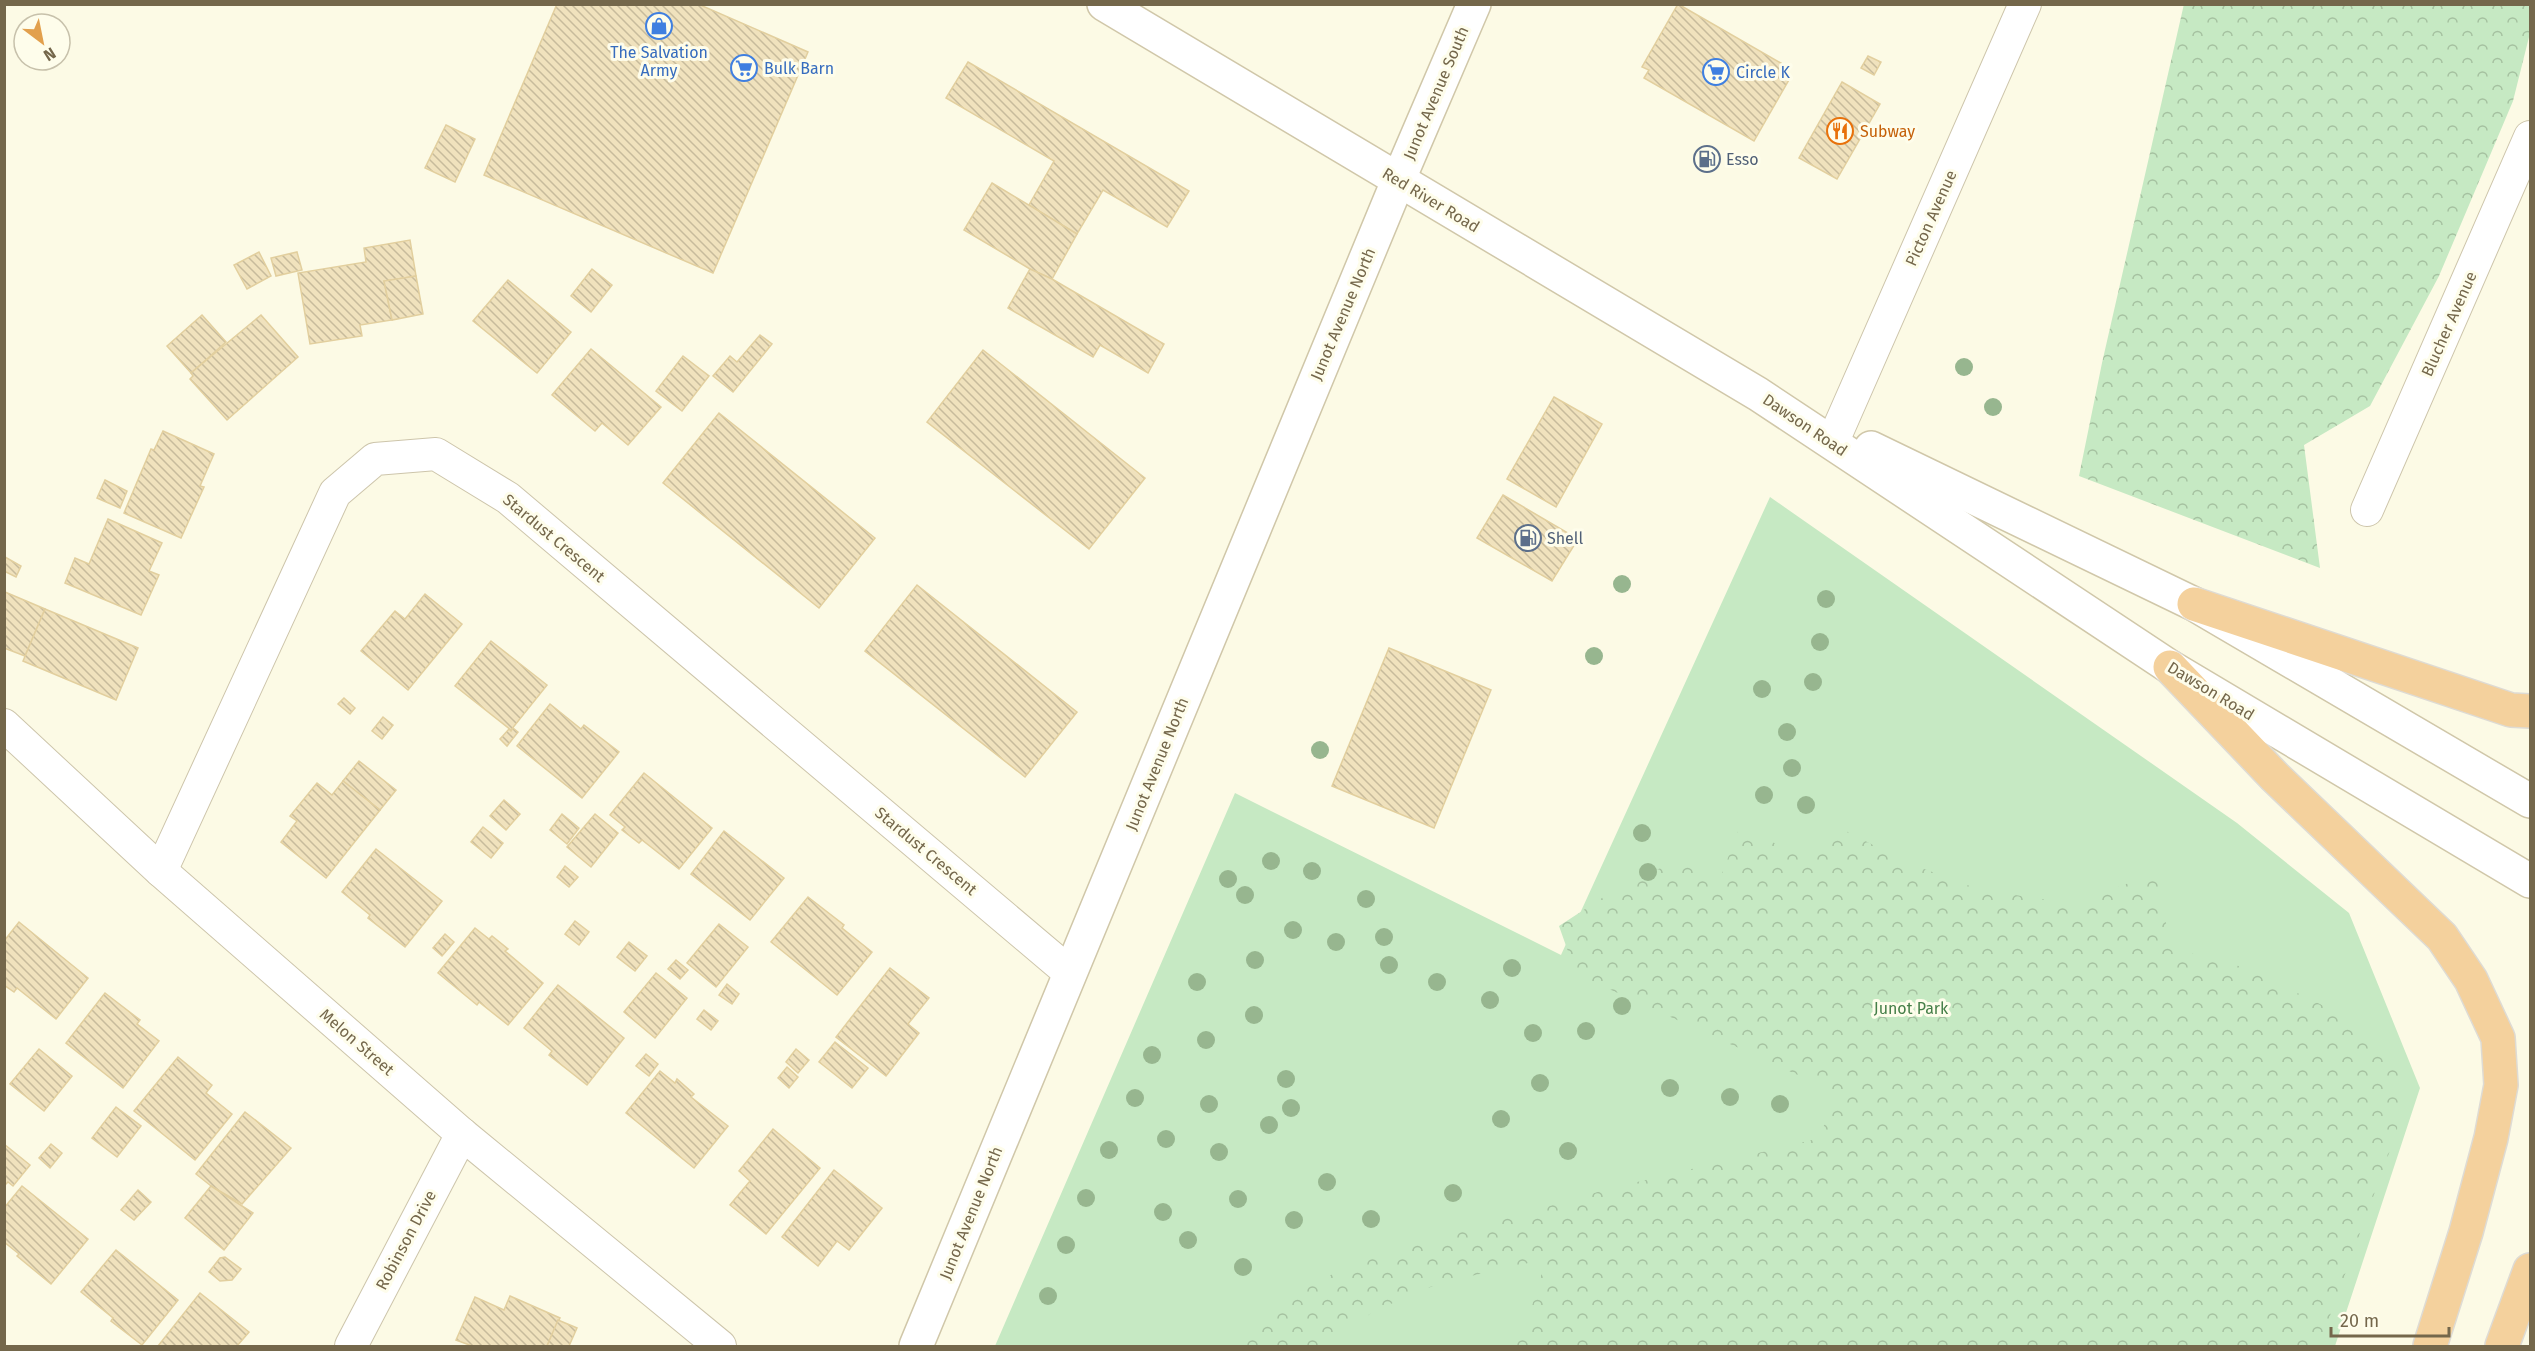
<svg xmlns="http://www.w3.org/2000/svg" width="2535" height="1351" viewBox="0 0 2535 1351" font-family="'Fira Sans',sans-serif">
  <defs>
    <pattern id="forest-crowns" width="20" height="18" patternUnits="userSpaceOnUse" patternTransform="scale(1.5)"><rect width="20" height="18" fill="#c6e9c3"/><path d="M2 6a3 3 0 1 1 6 0M12 15a3 3 0 1 1 6 0" fill="none" stroke="#a5c1a0"/></pattern>
    <pattern id="building-back-hatch" width="6" height="6" patternUnits="userSpaceOnUse" patternTransform="scale(1.5)"><rect width="6" height="6" fill="#f0e2bd"/><path d="M-1 5l2 2M0 0l6 6M5-1l2 2" fill="none" stroke="#c7bb9c"/></pattern>
  </defs>
  <rect width="100%" height="100%" fill="#fcfae5"/>
  <path fill="#c6e9c3" d="M1770 497 2237 823 2349 913 2420 1088 2335 1346H995L1235 793 1561 955Z"/>
  <g fill="url(#forest-crowns)">
    <path d="M2184 4 2530 5V33L2513 101 2439 276 2370 406 2304 445 2320 568 2079 476 2102 363Z"/>
    <path d="M1740 826 1801 856 1842 829 1908 863 1978 889 2072 904 2156 873 2171 948 2246 968 2326 1007 2402 1071 2397 1131 2319 1346H1512L1525 1329 1546 1259 1440 1283 1372 1312 1332 1346H1231L1247 1331 1317 1281 1369 1258 1608 1189 1816 1139 1842 1095 1576 974 1559 926 1622 885 1688 856 1716 889Z"/>
  </g>
  <g fill="url(#building-back-hatch)" stroke="#e2cf9e" stroke-width="1.5">
    <path d="M557 4H698L808 52 713 273 484 175Z"/>
    <path d="M1678 4 1786 66 1782 73 1790 78 1754 141 1644 78 1649 70 1642 67Z"/>
    <path d="M1868 56 1881 62 1874 75 1861 68Z"/>
    <path d="M968 62 1189 191 1167 227 1103 190 1077 234 1029 205 1054 161 946 98Z"/>
    <path d="M1842 82 1880 104 1837 179 1799 158Z"/>
    <path d="M446 125 475 139 455 182 425 168Z"/>
    <path d="M992 183 1077 234 1052 279 1030 269 964 230Z"/>
    <path d="M410 240 416 276 384 281 392 320 360 325 362 336 310 344 298 273 366 262 364 248Z"/>
    <path d="M259 252 271 276 247 289 234 265Z"/>
    <path d="M297 252 302 270 276 276 271 258Z"/>
    <path d="M592 269 612 285 591 312 571 296Z"/>
    <path d="M1030 269 1052 279 1164 344 1148 373 1100 345 1093 357 1008 308Z"/>
    <path d="M416 276 423 314 392 320 384 281Z"/>
    <path d="M508 280 571 332 537 373 473 321Z"/>
    <path d="M202 315 226 342 191 373 167 346Z"/>
    <path d="M261 315 298 357 227 420 190 379 193 376 191 373Z"/>
    <path d="M760 335 772 344 733 392 713 376 730 356 737 362Z"/>
    <path d="M591 349 661 407 628 445 602 423 595 431 552 395Z"/>
    <path d="M983 350 1145 478 1089 549 927 422Z"/>
    <path d="M683 356 709 376 682 411 656 391Z"/>
    <path d="M1554 397 1602 424 1556 507 1507 479Z"/>
    <path d="M719 413 875 538 819 608 663 483Z"/>
    <path d="M163 431 214 454 200 486 204 487 181 538 124 513 151 449 154 450Z"/>
    <path d="M105 480 127 491 120 508 97 498Z"/>
    <path d="M1503 495 1578 539 1552 581 1477 538Z"/>
    <path d="M108 519 162 543 149 571 159 575 141 615 65 583 75 558 89 564Z"/>
    <path d="M5 557 21 566 16 577 4 571Z"/>
    <path d="M917 585 1077 712 1025 777 865 651Z"/>
    <path d="M5 592 45 609 25 656 4 648Z"/>
    <path d="M425 594 462 624 408 690 361 651 395 611 405 619Z"/>
    <path d="M45 609 138 648 116 700 23 661Z"/>
    <path d="M491 641 547 685 511 730 455 686Z"/>
    <path d="M1389 648 1491 690 1434 828 1332 786Z"/>
    <path d="M344 698 355 708 350 714 338 704Z"/>
    <path d="M550 704 581 729 584 725 619 752 582 798 517 746Z"/>
    <path d="M383 717 393 725 382 739 372 731Z"/>
    <path d="M513 728 518 732 507 746 500 739 509 729 511 731Z"/>
    <path d="M359 761 396 790 380 810 343 781Z"/>
    <path d="M644 773 712 828 679 869 642 840 639 843 622 830 625 827 610 815Z"/>
    <path d="M343 781 380 810 326 878 281 842 297 821 290 816 317 783 332 795Z"/>
    <path d="M504 800 520 814 506 830 490 816Z"/>
    <path d="M562 814 579 828 567 844 550 830Z"/>
    <path d="M595 814 618 833 591 867 567 847Z"/>
    <path d="M483 827 503 843 491 858 471 842Z"/>
    <path d="M724 831 784 878 750 920 691 874Z"/>
    <path d="M376 849 442 901 405 947 368 918 370 915 342 892Z"/>
    <path d="M565 866 578 877 569 887 557 877Z"/>
    <path d="M808 897 844 925 842 928 872 952 837 995 771 942Z"/>
    <path d="M575 921 589 932 579 945 565 934Z"/>
    <path d="M19 922 88 978 56 1019 17 988 14 992 4 985V941Z"/>
    <path d="M719 924 748 947 716 987 687 963Z"/>
    <path d="M475 928 489 939 492 936 508 949 505 951 543 983 508 1025 479 1002 477 1005 438 973Z"/>
    <path d="M445 934 454 942 442 956 433 948Z"/>
    <path d="M629 942 647 956 635 971 617 957Z"/>
    <path d="M676 960 688 970 680 979 668 969Z"/>
    <path d="M890 968 929 998 908 1024 919 1033 886 1076 836 1037Z"/>
    <path d="M656 973 687 998 655 1038 624 1012Z"/>
    <path d="M727 984 739 994 732 1004 719 995Z"/>
    <path d="M558 985 624 1038 587 1085 549 1055 552 1051 524 1028Z"/>
    <path d="M105 993 140 1020 137 1024 159 1041 123 1088 66 1043Z"/>
    <path d="M704 1010 718 1021 711 1030 697 1019Z"/>
    <path d="M835 1042 868 1068 852 1088 819 1062Z"/>
    <path d="M39 1049 72 1076 44 1111 10 1084Z"/>
    <path d="M796 1049 809 1060 798 1073 786 1062Z"/>
    <path d="M646 1054 658 1064 649 1076 636 1066Z"/>
    <path d="M178 1057 212 1085 206 1093 232 1114 195 1160 134 1111Z"/>
    <path d="M787 1067 798 1077 789 1088 778 1078Z"/>
    <path d="M660 1071 675 1083 677 1079 694 1094 691 1097 728 1126 694 1168 626 1113Z"/>
    <path d="M116 1107 141 1126 117 1157 92 1138Z"/>
    <path d="M245 1112 291 1148 242 1204 211 1186 196 1174Z"/>
    <path d="M773 1129 820 1168 766 1234 730 1205 750 1181 739 1171Z"/>
    <path d="M4 1144 30 1165 13 1186 8 1182 4 1186Z"/>
    <path d="M51 1144 62 1153 50 1168 39 1158Z"/>
    <path d="M834 1170 882 1208 849 1250 837 1241 818 1266 782 1237Z"/>
    <path d="M22 1186 88 1239 51 1284 17 1256 19 1254 4 1242V1208Z"/>
    <path d="M211 1186 253 1213 224 1250 185 1218Z"/>
    <path d="M138 1190 151 1202 134 1220 121 1210Z"/>
    <path d="M116 1250 178 1300 142 1345 111 1321 113 1318 81 1292Z"/>
    <path d="M225 1257 241 1269 232 1280 220 1281 209 1272 220 1258Z"/>
    <path d="M200 1293 249 1332 237 1346H158Z"/>
    <path d="M510 1296 560 1318 547 1346H472L456 1340 475 1297 504 1310Z"/>
    <path d="M558 1320 577 1328 569 1346H547Z"/>
  </g>
  <g fill="none" stroke-linecap="round" stroke-linejoin="round">
    <defs>
      <g id="street">
        <path d="M1837 432 2025 4"/>
        <path d="M2367 510 2530 137"/>
        <path d="M4 725 161 871 462 1134 720 1346"/>
        <path d="M161 871 335 493 375 459 436 454 508 498 1070 973"/>
        <path d="M351 1346 462 1134"/>
      </g>
      <g id="secondary">
        <path d="M1104 4 1758 394 2170 667 2530 881"/>
        <path d="M1871 448 2194 604 2530 801"/>
        <path d="M916 1346 1398 181 1474 4"/>
      </g>
      <g id="highway">
        <path d="M2194 604 2511 710 2530 711"/>
        <path d="M2170 667 2275 777 2442 937 2471 980 2498 1038 2501 1085 2491 1138 2466 1232 2430 1346"/>
        <path d="M2502 1346 2530 1270"/>
      </g>
    </defs>
    <use href="#street" stroke="#cdc5ab" stroke-width="34"/>
    <use href="#secondary" stroke="#d0c7a9" stroke-width="36"/>
    <use href="#highway" stroke="#dedbd4" stroke-width="36"/>
    <use href="#street" stroke="#fff" stroke-width="32"/>
    <use href="#secondary" stroke="#fff" stroke-width="33"/>
    <use href="#highway" stroke="#f4d19d" stroke-width="33"/>
  </g>
  <g fill="#97b68f">
    <circle cx="1964" cy="367" r="9"/>
    <circle cx="1993" cy="407" r="9"/>
    <circle cx="1622" cy="584" r="9"/>
    <circle cx="1826" cy="599" r="9"/>
    <circle cx="1820" cy="642" r="9"/>
    <circle cx="1594" cy="656" r="9"/>
    <circle cx="1813" cy="682" r="9"/>
    <circle cx="1762" cy="689" r="9"/>
    <circle cx="1787" cy="732" r="9"/>
    <circle cx="1320" cy="750" r="9"/>
    <circle cx="1792" cy="768" r="9"/>
    <circle cx="1764" cy="795" r="9"/>
    <circle cx="1806" cy="805" r="9"/>
    <circle cx="1642" cy="833" r="9"/>
    <circle cx="1271" cy="861" r="9"/>
    <circle cx="1312" cy="871" r="9"/>
    <circle cx="1648" cy="872" r="9"/>
    <circle cx="1228" cy="879" r="9"/>
    <circle cx="1245" cy="895" r="9"/>
    <circle cx="1366" cy="899" r="9"/>
    <circle cx="1293" cy="930" r="9"/>
    <circle cx="1384" cy="937" r="9"/>
    <circle cx="1336" cy="942" r="9"/>
    <circle cx="1255" cy="960" r="9"/>
    <circle cx="1389" cy="965" r="9"/>
    <circle cx="1512" cy="968" r="9"/>
    <circle cx="1197" cy="982" r="9"/>
    <circle cx="1437" cy="982" r="9"/>
    <circle cx="1490" cy="1000" r="9"/>
    <circle cx="1622" cy="1006" r="9"/>
    <circle cx="1254" cy="1015" r="9"/>
    <circle cx="1586" cy="1031" r="9"/>
    <circle cx="1533" cy="1033" r="9"/>
    <circle cx="1206" cy="1040" r="9"/>
    <circle cx="1152" cy="1055" r="9"/>
    <circle cx="1286" cy="1079" r="9"/>
    <circle cx="1540" cy="1083" r="9"/>
    <circle cx="1670" cy="1088" r="9"/>
    <circle cx="1730" cy="1097" r="9"/>
    <circle cx="1135" cy="1098" r="9"/>
    <circle cx="1209" cy="1104" r="9"/>
    <circle cx="1780" cy="1104" r="9"/>
    <circle cx="1291" cy="1108" r="9"/>
    <circle cx="1501" cy="1119" r="9"/>
    <circle cx="1269" cy="1125" r="9"/>
    <circle cx="1166" cy="1139" r="9"/>
    <circle cx="1109" cy="1150" r="9"/>
    <circle cx="1568" cy="1151" r="9"/>
    <circle cx="1219" cy="1152" r="9"/>
    <circle cx="1327" cy="1182" r="9"/>
    <circle cx="1453" cy="1193" r="9"/>
    <circle cx="1086" cy="1198" r="9"/>
    <circle cx="1238" cy="1199" r="9"/>
    <circle cx="1163" cy="1212" r="9"/>
    <circle cx="1371" cy="1219" r="9"/>
    <circle cx="1294" cy="1220" r="9"/>
    <circle cx="1188" cy="1240" r="9"/>
    <circle cx="1066" cy="1245" r="9"/>
    <circle cx="1243" cy="1267" r="9"/>
    <circle cx="1048" cy="1296" r="9"/>
  </g>
  <defs>
    <symbol id="shop-ring" viewBox="-11 -11 22 22"><circle r="9.5" fill="#fefdeb" stroke="#3f7fe0" stroke-width="1.5"/><path d="M-5-2.5h2.3a2.7 3.5 0 0 1 5.4 0H5L5.5 6h-11ZM-1.5-2.5h3a1.5 2.3 0 0 0-3 0Z" fill="#3f7fe0"/></symbol>
    <symbol id="supermarket-ring" viewBox="-11 -11 22 22"><circle r="9.5" fill="#fefdeb" stroke="#3f7fe0" stroke-width="1.5"/><path d="M-6-5.5h2.5l.6 2H6L4.5 2H-2.5L-4.4-4H-6ZM-1.5 3.2a1.3 1.3 0 1 0 .1 0ZM3 3.2a1.3 1.3 0 1 0 .1 0Z" fill="#3f7fe0"/></symbol>
    <symbol id="restaurant-ring" viewBox="-11 -11 22 22"><circle r="9.5" fill="#fefdeb" stroke="#e8710a" stroke-width="1.5"/><path d="M-5-6h1v4h1v-4h1v4h1v-4h1v5L-1.5 .5V6h-2V.5L-5-1ZM5-6V6H3V1.5H1.5Q1.5-4 5-6Z" fill="#e8710a"/></symbol>
    <symbol id="fuel-ring" viewBox="-11 -11 22 22"><circle r="9.5" fill="#fefdeb" stroke="#5c6f8a" stroke-width="1.5"/><path d="M-5.5-6h7V0h2V4h1.3V-2.5L3-4.5l.8-.8L6-3V5H2.5V1h-1V6h-7ZM-4.2-4.7v3.2H.2V-4.7Z" fill="#5c6f8a"/></symbol>
  </defs>
  <g fill-rule="evenodd">
    <use href="#shop-ring" x="644" y="11" width="30" height="30"/>
    <use href="#supermarket-ring" x="729" y="53" width="30" height="30"/>
    <use href="#supermarket-ring" x="1701" y="57" width="30" height="30"/>
    <use href="#restaurant-ring" x="1825" y="116" width="30" height="30"/>
    <use href="#fuel-ring" x="1692" y="144" width="30" height="30"/>
    <use href="#fuel-ring" x="1513" y="523" width="30" height="30"/>
  </g>
  <g text-anchor="middle" dominant-baseline="central" stroke-width="6" stroke-linejoin="round" paint-order="stroke">
    <g font-size="16" fill="#366cbe" stroke="#fefdeb" text-anchor="start">
      <text x="659" y="52" text-anchor="middle">The Salvation<tspan x="659" dy="18">Army</tspan></text>
      <text x="764" y="68">Bulk Barn</text>
      <text x="1736" y="72">Circle K</text>
    </g>
    <g font-size="16" fill="#74674b" stroke="#fefdeb">
      <text transform="translate(1436 93) rotate(-67)">Junot Avenue South</text>
      <text transform="translate(1431 200) rotate(31)">Red River Road</text>
      <text transform="translate(1931 218) rotate(-66)">Picton Avenue</text>
      <text transform="translate(1343 314) rotate(-67)">Junot Avenue North</text>
      <text transform="translate(2449 324) rotate(-66)">Blucher Avenue</text>
      <text transform="translate(1805 425) rotate(34)">Dawson Road</text>
      <text transform="translate(554 538) rotate(40)">Stardust Crescent</text>
      <text transform="translate(2211 691) rotate(31)">Dawson Road</text>
      <text transform="translate(1157 764) rotate(-68)">Junot Avenue North</text>
      <text transform="translate(926 851) rotate(40)">Stardust Crescent</text>
      <text transform="translate(357 1042) rotate(41)">Melon Street</text>
      <text transform="translate(971 1213) rotate(-68)">Junot Avenue North</text>
      <text transform="translate(406 1240) rotate(-62)">Robinson Drive</text>
    </g>
    <g font-size="16" fill="#c56008" stroke="#fefdeb" text-anchor="start">
      <text x="1860" y="131">Subway</text>
    </g>
    <g font-size="16" fill="#4e5e75" stroke="#fefdeb" text-anchor="start">
      <text x="1726" y="159">Esso</text>
      <text x="1547" y="538">Shell</text>
    </g>
    <g font-size="16" fill="#457f48" stroke="#fefdeb">
      <text x="1911" y="1008">Junot Park</text>
    </g>
  </g>
  <rect width="2535" height="1351" fill="none" stroke="#74674b" stroke-width="12"/>
  <g transform="translate(42 42) rotate(148)"><circle r="28" fill="#fefdeb" stroke="#c7c1ab" stroke-width="1.5"/>
  <path d="M0-4.5L10 22L0 15L-10 22Z" fill="#e2a04d"/>
  <text y="-9" font-size="16" font-weight="bold" text-anchor="middle" fill="#74674b">N</text>
  </g>
  <path d="M2331 1327v9h118v-9" fill="none" stroke="#74674b" stroke-width="3"/>
  <text x="2340" y="1327" font-size="18" fill="#74674b" stroke="#fefdeb" stroke-width="4.5" paint-order="stroke">20 m</text>
</svg>
